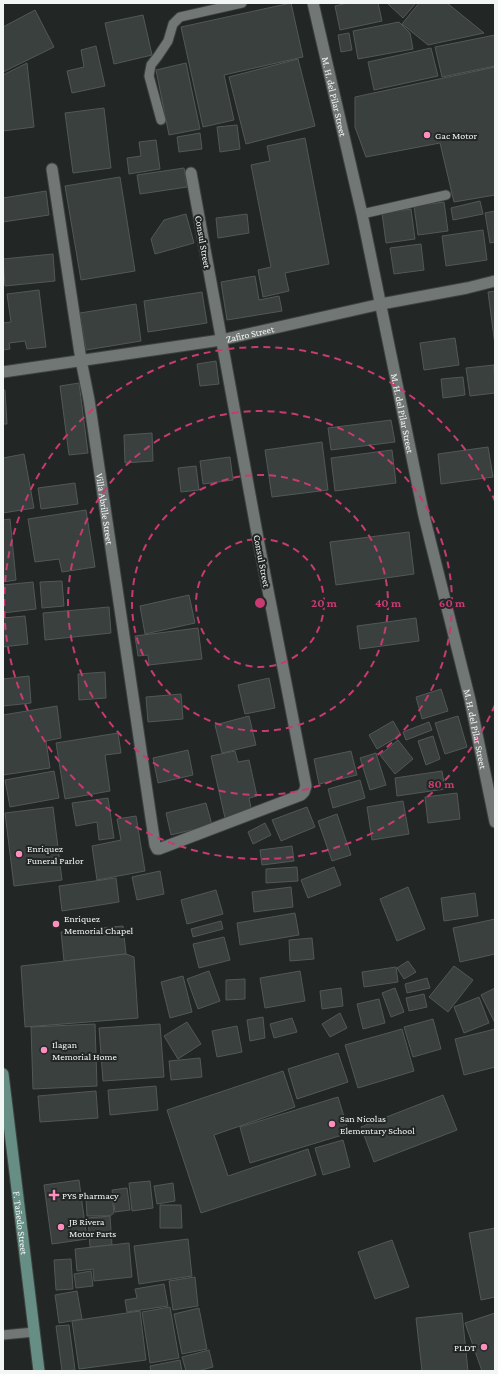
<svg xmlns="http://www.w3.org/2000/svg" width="498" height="1374" viewBox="0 0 498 1374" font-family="'Crimson Pro',serif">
  <rect width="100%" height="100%" fill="#222725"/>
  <g fill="#3a403e" stroke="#525856">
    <path d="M291 3 303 57 224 75 234 120 203 127 181 27Z"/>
    <path d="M348 3H378L382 21 340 30 335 6Z"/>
    <path d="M387 3H416L403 18Z"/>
    <path d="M419 3H447L484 33 428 45 402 24Z"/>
    <path d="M35 10 54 47 3 72V27Z"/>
    <path d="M143 15 152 55 114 64 105 23Z"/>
    <path d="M399 22 410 33 413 49 358 59 353 31Z"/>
    <path d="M349 33 352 50 341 52 338 35Z"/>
    <path d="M495 35V66L442 77 435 47Z"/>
    <path d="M96 46 105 86 72 93 67 71 84 67 81 50Z"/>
    <path d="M431 48 438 76 374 90 368 62Z"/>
    <path d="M298 59 315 126 246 144 229 77Z"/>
    <path d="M27 63 34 127 3 131V75Z"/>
    <path d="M186 63 200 129 169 135 156 70Z"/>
    <path d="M495 67V195L454 202 440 143 366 157 355 127V97Z"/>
    <path d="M104 108 111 168 73 173 65 113Z"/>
    <path d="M237 125 240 149 220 152 217 127Z"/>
    <path d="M200 133 202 149 179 152 177 137Z"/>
    <path d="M305 138 329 264 285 273 289 291 263 297 258 270 271 267 251 165 270 161 267 146Z"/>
    <path d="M156 140 160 169 129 174 127 158 141 156 139 142Z"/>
    <path d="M184 168 187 187 140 194 137 175Z"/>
    <path d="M120 177 135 271 81 280 65 186Z"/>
    <path d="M46 191 49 215 3 222V198Z"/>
    <path d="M480 201 483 214 453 220 451 208Z"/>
    <path d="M444 202 448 231 418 235 414 206Z"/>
    <path d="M411 209 415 239 386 243 382 213Z"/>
    <path d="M495 211V242L490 243 485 213Z"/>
    <path d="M186 214 194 243 155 254 151 239 164 220Z"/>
    <path d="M247 214 249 233 218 238 216 218Z"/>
    <path d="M483 230 487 260 446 266 442 236Z"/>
    <path d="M421 244 424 270 394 274 390 248Z"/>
    <path d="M53 254 55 281 5 286 3 259Z"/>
    <path d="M255 276 259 300 279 296 282 311 227 320 221 282Z"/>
    <path d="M39 290 46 347 27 349 25 341 9 343 10 349 3 350V323L11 322 7 294Z"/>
    <path d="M495 291V345L488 292Z"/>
    <path d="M202 292 207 323 148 332 144 301Z"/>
    <path d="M136 304 141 341 86 350 80 313Z"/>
    <path d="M455 338 459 365 424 370 420 343Z"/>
    <path d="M216 361 219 384 200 386 197 364Z"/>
    <path d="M494 365 495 393 470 396 466 368Z"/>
    <path d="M463 377 465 395 443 398 441 379Z"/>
    <path d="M79 383 88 453 69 455 60 386Z"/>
    <path d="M3 390H5L7 424H3Z"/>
    <path d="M391 420 395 442 331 450 328 428Z"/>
    <path d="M152 433 153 461 125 463 124 435Z"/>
    <path d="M322 442 328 490 272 497 265 450Z"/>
    <path d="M488 447 493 477 441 484 438 454Z"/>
    <path d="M392 450 396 483 335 491 331 458Z"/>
    <path d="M24 454 34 508 3 513V458Z"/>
    <path d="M230 457 233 480 203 484 200 461Z"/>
    <path d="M196 466 199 490 181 492 178 468Z"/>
    <path d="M75 483 78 504 41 509 38 488Z"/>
    <path d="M86 510 95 567 62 572 59 559 35 562 28 519Z"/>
    <path d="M10 519 16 580 3 582V520Z"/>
    <path d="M409 532 414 574 336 585 330 542Z"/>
    <path d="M62 581 64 606 42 608 40 582Z"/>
    <path d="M33 582 36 609 3 613V585Z"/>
    <path d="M189 595 195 623 145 634 140 606Z"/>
    <path d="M109 607 111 633 45 640 43 613Z"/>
    <path d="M25 616 28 644 3 647V618Z"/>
    <path d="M416 618 419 641 360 649 357 626Z"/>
    <path d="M198 628 202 659 149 665 148 655 138 656 135 636Z"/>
    <path d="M105 672 106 698 79 700 78 674Z"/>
    <path d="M29 676 31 703 3 706V679Z"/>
    <path d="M269 678 275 708 245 714 238 685Z"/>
    <path d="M441 689 448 711 422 719 416 697Z"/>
    <path d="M181 694 183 719 148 722 146 697Z"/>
    <path d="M57 706 61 738 46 741 50 768 3 775V715Z"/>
    <path d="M249 716 256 745 222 753 215 725Z"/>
    <path d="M458 716 467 747 445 754 435 723Z"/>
    <path d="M393 721 401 735 377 749 369 735Z"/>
    <path d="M429 722 432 730 406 740 403 732Z"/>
    <path d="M118 733 121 753 105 755 110 791 65 799 56 743Z"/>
    <path d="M433 736 440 759 426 765 418 741Z"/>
    <path d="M398 740 413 759 395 774 380 755Z"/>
    <path d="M188 750 193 775 158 783 153 758Z"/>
    <path d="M235 751 238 762 249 760 257 796 249 798 252 813 225 818 211 756Z"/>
    <path d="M351 751 357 775 319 784 314 759Z"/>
    <path d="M376 753 386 785 370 790 360 758Z"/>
    <path d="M54 771 59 798 10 807 5 780Z"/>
    <path d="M442 771 445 789 397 796 395 778Z"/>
    <path d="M360 780 365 798 333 808 328 789Z"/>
    <path d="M457 793 460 819 428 823 425 797Z"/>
    <path d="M108 798 114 838 99 840 97 822 76 826 72 803Z"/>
    <path d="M403 801 409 834 372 840 367 807Z"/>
    <path d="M206 803 212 825 171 835 166 813Z"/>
    <path d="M53 807 62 880 14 886 5 813Z"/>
    <path d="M307 807 315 827 281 841 272 820Z"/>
    <path d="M337 814 351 855 332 861 318 821Z"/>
    <path d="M136 816 145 871 97 880 92 846 121 840 117 819Z"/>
    <path d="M265 823 271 835 253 844 248 832Z"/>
    <path d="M292 846 294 861 262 865 260 850Z"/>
    <path d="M297 867 298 881 266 883V869Z"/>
    <path d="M334 867 341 885 308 898 301 880Z"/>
    <path d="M160 871 164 894 137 900 132 877Z"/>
    <path d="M116 878 119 902 62 911 59 886Z"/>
    <path d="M291 887 293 907 254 912 252 892Z"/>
    <path d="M408 887 425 929 397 941 380 899Z"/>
    <path d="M216 890 223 914 187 924 181 900Z"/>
    <path d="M475 893 478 916 444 921 441 898Z"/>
    <path d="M295 913 299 935 240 945 237 923Z"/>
    <path d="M495 919V954L460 962 453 928Z"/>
    <path d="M221 921 223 929 193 937 191 929Z"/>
    <path d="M123 926 126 954 64 961 61 932Z"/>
    <path d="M224 937 230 960 199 968 193 944Z"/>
    <path d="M312 938 314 959 290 961 289 940Z"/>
    <path d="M126 954 134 957 138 1018 25 1027 21 966Z"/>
    <path d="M408 961 416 972 404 979 397 968Z"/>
    <path d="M454 966 473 980 448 1012 429 997Z"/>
    <path d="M396 967 398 982 364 987 362 972Z"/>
    <path d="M209 971 220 1001 198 1009 187 979Z"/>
    <path d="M300 971 305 1001 265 1008 260 978Z"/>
    <path d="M183 976 192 1012 170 1018 161 982Z"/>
    <path d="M427 978 430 988 407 993 405 984Z"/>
    <path d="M245 979V999L226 1000V980Z"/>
    <path d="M341 988 343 1006 322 1009 320 991Z"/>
    <path d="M395 988 404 1012 391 1017 382 993Z"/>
    <path d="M495 988V1023L481 995Z"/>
    <path d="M424 994 427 1007 409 1011 406 998Z"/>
    <path d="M479 997 489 1023 464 1033 454 1007Z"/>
    <path d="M379 999 385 1023 363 1029 357 1004Z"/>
    <path d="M340 1013 347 1028 330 1037 322 1024Z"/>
    <path d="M263 1017 265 1038 250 1041 247 1020Z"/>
    <path d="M292 1018 297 1032 274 1038 270 1024Z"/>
    <path d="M433 1019 441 1049 413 1057 404 1027Z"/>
    <path d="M187 1022 201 1044 178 1059 164 1036Z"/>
    <path d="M95 1024 97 1086 33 1089 31 1027Z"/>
    <path d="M160 1024 164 1077 103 1081 99 1028Z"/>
    <path d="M237 1026 242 1052 217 1057 212 1031Z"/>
    <path d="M402 1029 414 1071 358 1088 345 1045Z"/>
    <path d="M495 1029V1067L464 1075 455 1039Z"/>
    <path d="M338 1053 348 1082 297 1099 288 1069Z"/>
    <path d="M200 1058 202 1077 171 1080 169 1061Z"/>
    <path d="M283 1071 295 1107 214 1135 228 1176 308 1149 316 1175 201 1213 167 1110Z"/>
    <path d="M156 1086 158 1110 110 1115 108 1090Z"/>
    <path d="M96 1091 98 1118 40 1122 38 1096Z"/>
    <path d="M443 1095 457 1130 374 1162 361 1127Z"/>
    <path d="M338 1097 349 1133 250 1163 240 1127Z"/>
    <path d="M343 1140 350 1167 323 1175 315 1148Z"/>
    <path d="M79 1180 87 1239 52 1244 44 1185Z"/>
    <path d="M150 1181 153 1208 132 1211 129 1183Z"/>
    <path d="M173 1183 175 1201 157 1204 154 1186Z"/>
    <path d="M127 1188 130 1210 115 1212 112 1190Z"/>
    <path d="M112 1196 114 1213 110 1216H87L86 1199Z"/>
    <path d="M160 1205H181L182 1228H160Z"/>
    <path d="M110 1216 112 1245 90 1247 88 1218Z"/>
    <path d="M495 1228V1297L481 1300 469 1233Z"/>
    <path d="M188 1239 192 1276 139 1284 134 1246Z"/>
    <path d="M392 1240 409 1287 375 1299 358 1252Z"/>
    <path d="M129 1243 132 1277 94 1281 93 1269 77 1271 75 1249Z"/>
    <path d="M71 1259 73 1289 56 1290 54 1260Z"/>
    <path d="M91 1271 93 1286 76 1288 74 1274Z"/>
    <path d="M195 1277 198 1306 173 1310 169 1281Z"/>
    <path d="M164 1284 168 1306 127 1312 125 1300 137 1298 135 1289Z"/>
    <path d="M77 1291 82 1319 59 1323 55 1295Z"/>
    <path d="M170 1307 179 1358 150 1363 142 1312Z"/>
    <path d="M199 1308 207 1349 182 1354 174 1314Z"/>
    <path d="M140 1311 146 1360 79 1369 72 1321Z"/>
    <path d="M462 1313 468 1371H422L416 1318Z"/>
    <path d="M495 1313V1371H482L465 1323Z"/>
    <path d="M69 1325 75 1370 62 1371 56 1326Z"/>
    <path d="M209 1350 213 1367 198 1371H186L182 1357Z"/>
    <path d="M180 1360 182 1371H151L150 1366Z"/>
  </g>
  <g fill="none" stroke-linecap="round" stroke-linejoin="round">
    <defs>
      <g id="service">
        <path d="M161 120 149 76 151 65 158 56 168 41 173 24 180 17 242 3"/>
        <path d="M362 214 446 195"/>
        <path d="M3 1335 34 1332"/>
      </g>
      <g id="minor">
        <path id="s1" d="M52 169 81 360 89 400 155 845 157 849H159L301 795 304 792 306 786 259 544 191 173"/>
        <path id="s2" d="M3 372 221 340 381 304 467 288 495 281"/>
      </g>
      <g id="tertiary">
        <path id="s3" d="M313 3 362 214 424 516 470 700 495 822"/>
      </g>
      <g id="secondary">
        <path id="s4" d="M3 1074 39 1371"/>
      </g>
    </defs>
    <use href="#service" stroke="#3e4341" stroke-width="11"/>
    <use href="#minor" stroke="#3e4341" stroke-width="13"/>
    <use href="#tertiary" stroke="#3e4341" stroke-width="13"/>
    <use href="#secondary" stroke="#3e4341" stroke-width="13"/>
    <use href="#service" stroke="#717775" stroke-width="9"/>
    <use href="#minor" stroke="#717775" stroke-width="11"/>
    <use href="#tertiary" stroke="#717775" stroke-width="11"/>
    <use href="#secondary" stroke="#668e84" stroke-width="11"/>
  </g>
  <g fill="none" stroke="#c93972" stroke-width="2" stroke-dasharray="7 5">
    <circle cx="260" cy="603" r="64"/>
    <circle cx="260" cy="603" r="128"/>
    <circle cx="260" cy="603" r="192"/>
    <path d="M495 705A256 256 0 1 1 495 501"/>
  </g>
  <g fill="#fd8ebf" stroke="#222725" stroke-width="1.5">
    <circle cx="427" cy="135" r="4"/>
    <circle cx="19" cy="854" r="4"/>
    <circle cx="56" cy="924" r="4"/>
    <circle cx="44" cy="1050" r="4"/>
    <circle cx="332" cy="1124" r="4"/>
    <path d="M52 1189h4v4h4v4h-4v4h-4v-4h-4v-4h4z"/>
    <circle cx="61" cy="1227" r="4"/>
    <circle cx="484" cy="1347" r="4"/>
  </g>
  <g text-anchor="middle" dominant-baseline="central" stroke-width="4" stroke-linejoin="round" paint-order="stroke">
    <g font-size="10" fill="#f2f6f4" stroke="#222725">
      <text stroke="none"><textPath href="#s3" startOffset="96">M. H. del Pilar Street</textPath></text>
      <text transform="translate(203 242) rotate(80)">Consul Street</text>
      <text stroke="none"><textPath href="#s2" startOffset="250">Zafiro Street</textPath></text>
      <text stroke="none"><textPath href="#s3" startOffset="420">M. H. del Pilar Street</textPath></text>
      <text stroke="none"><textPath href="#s1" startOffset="344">Villa Abrille Street</textPath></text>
      <text transform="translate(262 561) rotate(79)">Consul Street</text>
      <text stroke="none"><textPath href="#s3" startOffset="744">M. H. del Pilar Street</textPath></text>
      <text stroke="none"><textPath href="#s4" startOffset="150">F. Tañedo Street</textPath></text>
    </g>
    <g font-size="10" fill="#f2f6f4" stroke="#222725" text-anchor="start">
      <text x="435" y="135">Gac Motor</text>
      <text x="27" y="848">Enriquez<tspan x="27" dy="12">Funeral Parlor</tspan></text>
      <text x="64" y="918">Enriquez<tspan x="64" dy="12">Memorial Chapel</tspan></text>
      <text x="52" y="1044">Ilagan<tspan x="52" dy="12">Memorial Home</tspan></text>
      <text x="340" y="1118">San Nicolas<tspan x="340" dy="12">Elementary School</tspan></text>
      <text x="62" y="1195">PYS Pharmacy</text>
      <text x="69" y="1221">JB Rivera<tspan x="69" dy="12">Motor Parts</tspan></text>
      <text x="476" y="1347" text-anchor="end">PLDT</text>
    </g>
  </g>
  <circle cx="260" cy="603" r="6" fill="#c93972" stroke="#222725" stroke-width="2"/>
  <g font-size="12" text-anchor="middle" font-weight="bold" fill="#c93972" stroke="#222725" stroke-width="4" stroke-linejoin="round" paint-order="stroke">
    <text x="324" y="607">20 m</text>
    <text x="388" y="607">40 m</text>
    <text x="452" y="607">60 m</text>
    <text x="441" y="788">80 m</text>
  </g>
  <rect width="498" height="1374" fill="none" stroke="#f2f6f4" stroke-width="8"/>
</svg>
